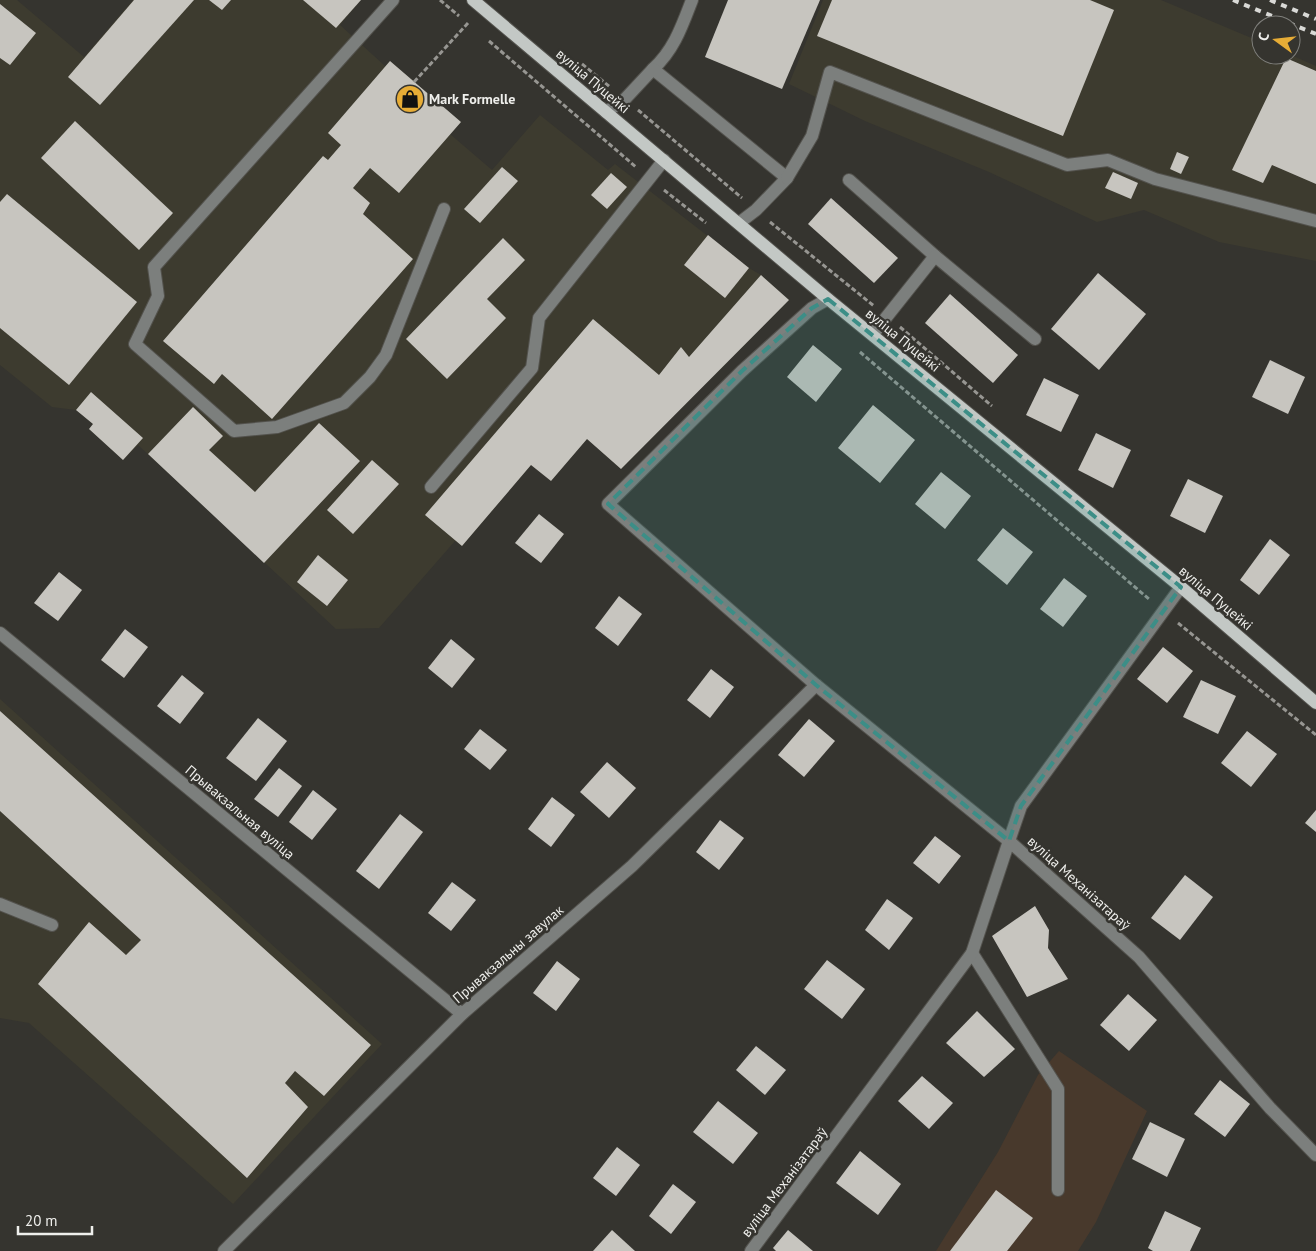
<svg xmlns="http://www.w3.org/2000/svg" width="1316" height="1251" viewBox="0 0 1316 1251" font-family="'PT Sans',sans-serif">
  <rect width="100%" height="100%" fill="#35342f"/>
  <g fill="#3d3b2f">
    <path d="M0 0H17L84 57 133 0H361L340 25 385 66 390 61 461 122 450 134 492 170 540 115 608 170 615 164 749 268 761 275 789 300 621 469 587 439 551 481 531 465 462 546 455 541 379 628 336 629 138 445 123 460 89 429 93 424 76 410 52 407 0 365Z"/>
    <path d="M823 0H1161L1261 42V55H1291L1316 66V261L1219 242 1144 210 1097 222 989 172 865 121 789 84Z"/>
    <path d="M0 699 382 1044 233 1204 29 1023 0 1018Z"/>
  </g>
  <path fill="#48392c" d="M1059 1051 1147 1111 1096 1222 1078 1251H936L998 1152 1038 1075Z"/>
  <g fill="#c7c5bf">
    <path d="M134 0H194L100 105 68 77Z"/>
    <path d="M209 0H231L222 10Z"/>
    <path d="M303 0H361L336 28Z"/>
    <path d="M728 0H820L782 89 705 57Z"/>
    <path d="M832 0H1090L1114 10 1063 136 817 36Z"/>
    <path d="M0 4 36 33 10 65 0 58Z"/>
    <path d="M1286 58 1316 71V184L1272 165 1263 183 1232 170Z"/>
    <path d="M390 61 461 122 399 193 370 168 353 188 370 203 363 214 413 259 272 419 222 374 214 384 163 341 323 156 328 160 341 145 328 133Z"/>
    <path d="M75 121 173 213 139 250 41 158Z"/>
    <path d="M1177 152 1189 157 1181 174 1170 169Z"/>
    <path d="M502 167 518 181 480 223 464 209Z"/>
    <path d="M1113 172 1138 183 1131 199 1105 188Z"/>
    <path d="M611 173 627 187 607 209 591 195Z"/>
    <path d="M7 194 137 302 69 385 0 328V202Z"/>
    <path d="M831 198 898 258 874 283 808 224Z"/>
    <path d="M708 235 749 268 725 298 684 265Z"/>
    <path d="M503 238 525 260 487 299 506 318 447 379 406 339Z"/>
    <path d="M1098 273 1146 314 1099 370 1051 329Z"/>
    <path d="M761 275 789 300 621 469 587 439 551 481 531 465 462 546 425 515 593 319 659 375 681 347 689 357Z"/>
    <path d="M950 294 1018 355 993 383 925 323Z"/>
    <path d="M813 345 842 369 816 402 787 377Z"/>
    <path d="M1270 360 1305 377 1288 414 1252 397Z"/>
    <path d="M1044 378 1079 395 1061 432 1026 415Z"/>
    <path d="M91 392 143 438 123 460 89 429 93 424 76 410Z"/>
    <path d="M873 405 915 440 880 483 838 448Z"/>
    <path d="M193 407 223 436 209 450 255 492 319 423 360 461 264 563 148 454Z"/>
    <path d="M1096 433 1131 450 1113 488 1078 470Z"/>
    <path d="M372 460 399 484 353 534 327 510Z"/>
    <path d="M941 472 971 496 945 529 915 504Z"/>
    <path d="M1188 479 1223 496 1205 533 1170 516Z"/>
    <path d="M539 514 564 534 541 563 515 543Z"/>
    <path d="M1003 528 1033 552 1007 585 977 560Z"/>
    <path d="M1270 539 1290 555 1259 595 1240 580Z"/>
    <path d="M318 555 348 580 327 606 297 582Z"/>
    <path d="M59 572 82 590 58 621 34 603Z"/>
    <path d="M1064 578 1087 596 1063 627 1040 609Z"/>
    <path d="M619 596 642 614 618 646 595 628Z"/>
    <path d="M125 629 148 647 124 678 101 660Z"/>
    <path d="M451 639 475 659 452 688 428 668Z"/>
    <path d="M1163 647 1193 671 1167 703 1137 679Z"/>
    <path d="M711 669 734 687 710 718 687 700Z"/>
    <path d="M182 675 204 693 180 724 157 706Z"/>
    <path d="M1201 680 1236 696 1218 734 1183 717Z"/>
    <path d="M0 711 371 1045 324 1096 295 1071 285 1083 308 1107 247 1178 38 984 89 922 126 955 141 940 0 811Z"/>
    <path d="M258 718 287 741 256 781 226 758Z"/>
    <path d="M809 719 835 741 804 777 778 755Z"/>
    <path d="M480 729 507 750 490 770 464 749Z"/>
    <path d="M1247 731 1277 754 1251 787 1221 763Z"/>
    <path d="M607 762 636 788 609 818 580 792Z"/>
    <path d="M279 768 302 786 278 817 254 799Z"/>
    <path d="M313 790 337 809 312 840 289 822Z"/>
    <path d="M552 797 575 815 551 847 528 829Z"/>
    <path d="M1316 810V832L1305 823Z"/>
    <path d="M400 814 423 832 379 889 356 871Z"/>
    <path d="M720 820 744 838 719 870 696 852Z"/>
    <path d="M935 836 961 856 939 884 913 863Z"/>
    <path d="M1185 875 1213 897 1180 940 1151 918Z"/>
    <path d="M452 882 476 900 451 931 428 913Z"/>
    <path d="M887 899 913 918 889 950 865 930Z"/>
    <path d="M1035 906 1049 930 1048 948 1068 979 1027 997 992 936Z"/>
    <path d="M827 960 865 989 842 1019 804 989Z"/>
    <path d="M557 961 580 979 556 1011 533 993Z"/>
    <path d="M1128 994 1157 1020 1129 1051 1100 1025Z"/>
    <path d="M977 1011 1015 1049 984 1077 946 1043Z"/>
    <path d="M756 1046 786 1070 765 1095 736 1070Z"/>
    <path d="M922 1076 953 1103 929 1129 898 1101Z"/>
    <path d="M1220 1080 1250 1104 1225 1137 1194 1114Z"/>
    <path d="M718 1101 758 1133 733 1164 693 1132Z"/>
    <path d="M1150 1122 1185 1139 1167 1177 1132 1159Z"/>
    <path d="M617 1147 640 1165 616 1196 593 1178Z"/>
    <path d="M860 1151 901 1184 878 1215 836 1183Z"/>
    <path d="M673 1184 696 1202 671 1234 649 1216Z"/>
    <path d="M996 1190 1033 1218 1007 1251H950Z"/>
    <path d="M1165 1211 1201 1228 1190 1251H1153L1148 1248Z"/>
    <path d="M612 1230 635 1251H593Z"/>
    <path d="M788 1230 813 1251H776L773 1248Z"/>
  </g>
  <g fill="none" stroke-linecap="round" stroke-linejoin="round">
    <defs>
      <g id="minor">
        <path d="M393 0 154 267 158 296 135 344 234 431 277 427 344 403 370 377 386 355 444 209"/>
        <path d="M653 69C674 50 682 26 692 0"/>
        <path d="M606 112 625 99 653 69 787 178 756 210 739 223"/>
        <path d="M787 178 812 136 830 72 1067 165 1108 160 1155 179 1316 221"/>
        <path d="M849 180 935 256 873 334"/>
        <path d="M935 256 1035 339"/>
        <path d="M828 299 812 308 742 371 608 504 816 685 1009 841 1021 806 1181 587"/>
        <path d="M431 487 532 368 539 318 664 160"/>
        <path d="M0 633 462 1014"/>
        <path d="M0 904 52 925"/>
        <path d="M972 953 1058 1089V1190"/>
        <path d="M224 1251 462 1014 632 866 816 685"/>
        <path d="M751 1251 972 953 1009 841 1139 957 1270 1108 1316 1155"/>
      </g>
      <path id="major" d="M473 0 828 299 1181 587 1316 703"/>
    </defs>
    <use href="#minor" stroke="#53524d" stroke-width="14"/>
    <use href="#major" stroke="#53524d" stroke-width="14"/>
    <g stroke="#979692" stroke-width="3" stroke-dasharray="5 2.5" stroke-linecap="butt">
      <path d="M440 0 459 16"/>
      <path d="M489 41 636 167"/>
      <path d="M582 64 610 87"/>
      <path d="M414 82 468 23"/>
      <path d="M638 110 742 198"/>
      <path d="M664 190 706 223"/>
      <path d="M770 222 874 306"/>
      <path d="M900 327 992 406"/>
      <path d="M860 352 1150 600"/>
      <path d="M1178 623 1316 735"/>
    </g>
    <use href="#minor" stroke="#7c7f7d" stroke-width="12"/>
    <use href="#major" stroke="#c3c8c5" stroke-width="12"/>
    <g stroke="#d9d9d6" stroke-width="4" stroke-dasharray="6 6" stroke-linecap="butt">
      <path d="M1233 0 1316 34"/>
      <path d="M1270 0 1316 19"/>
    </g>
  </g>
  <path fill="#3c8e87" fill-opacity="0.2" stroke="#3c8e87" stroke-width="4" stroke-dasharray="10 6" stroke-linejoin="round" d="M828 299 1181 587 1021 806 1009 841 816 685 608 504 742 371 812 308Z"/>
  <defs>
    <symbol id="shop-disc" viewBox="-11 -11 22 22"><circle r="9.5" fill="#e6ac36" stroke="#35342f"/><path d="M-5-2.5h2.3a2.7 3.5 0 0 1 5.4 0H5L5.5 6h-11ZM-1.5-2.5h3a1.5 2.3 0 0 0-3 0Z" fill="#111"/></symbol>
  </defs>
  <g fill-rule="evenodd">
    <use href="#shop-disc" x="394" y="83" width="32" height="32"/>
  </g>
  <g text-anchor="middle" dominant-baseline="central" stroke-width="5" stroke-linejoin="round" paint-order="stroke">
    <g font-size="14" fill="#efefec" stroke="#35342f">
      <text transform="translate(593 81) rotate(40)">вуліца Пуцейкі</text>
      <text transform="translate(903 340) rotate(39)">вуліца Пуцейкі</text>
      <text transform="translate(1216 598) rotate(40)">вуліца Пуцейкі</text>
      <text transform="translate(240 812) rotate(40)">Прывакзальная вуліца</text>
      <text transform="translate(1079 883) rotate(42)">вуліца Механізатараў</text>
      <text transform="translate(508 954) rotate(-41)">Прывакзальны завулак</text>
      <text transform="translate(784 1182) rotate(-53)">вуліца Механізатараў</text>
    </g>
    <g font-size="14" font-weight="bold" fill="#efefec" stroke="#35342f" text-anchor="start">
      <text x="429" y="99">Mark Formelle</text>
    </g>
  </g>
  <g transform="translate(1276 40) rotate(285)"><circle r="24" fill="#35342f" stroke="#7f7f7b"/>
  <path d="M0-4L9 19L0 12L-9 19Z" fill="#e6ac36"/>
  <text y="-8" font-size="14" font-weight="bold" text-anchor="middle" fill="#efefec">С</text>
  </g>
  <path d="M18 1226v8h74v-8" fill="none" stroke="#efefec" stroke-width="2.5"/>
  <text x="25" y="1226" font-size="15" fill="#efefec" stroke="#35342f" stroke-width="4" paint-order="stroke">20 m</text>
</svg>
